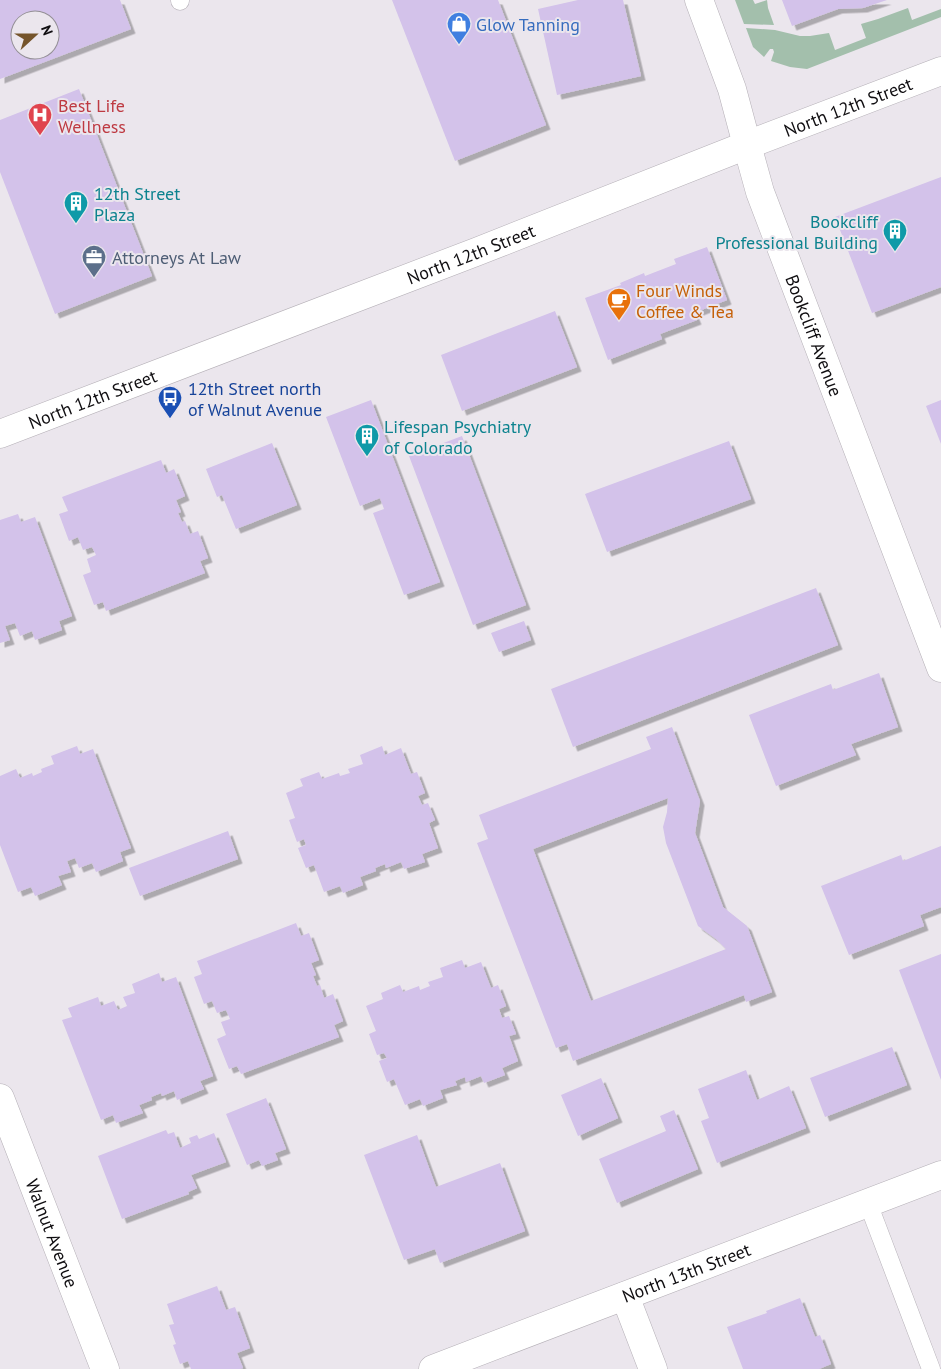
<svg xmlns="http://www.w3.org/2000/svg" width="941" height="1369" viewBox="0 0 941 1369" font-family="'PT Sans',sans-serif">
  <defs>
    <filter id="shadow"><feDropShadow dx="4.5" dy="4.5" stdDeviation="0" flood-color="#0004"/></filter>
  </defs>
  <rect width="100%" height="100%" fill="#ebe6ed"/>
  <g fill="#a3bfac">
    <path d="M735 0H753L755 4 767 0 768 8 774 25 744 24Z"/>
    <path d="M908 8 912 20 941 9V17L807 69 790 67 771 61 774 52 773 49H770L764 57 753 47 746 28 775 30 800 36H810L829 33 835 50 866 38 861 24 878 19Z"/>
  </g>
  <g fill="#d3c2ea" fill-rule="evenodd" filter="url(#shadow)">
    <path d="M0 0H120L131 29 0 79ZM20 20H50V50H20Z"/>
    <path d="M392 0H498L546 125 455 161Z"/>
    <path d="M578 0H623L641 76 557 95 538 9Z"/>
    <path d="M782 0H887L863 8 838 9 792 26Z"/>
    <path d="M79 89 152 276 55 314 0 172V120Z"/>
    <path d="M941 177V287L872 313 835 217Z"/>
    <path d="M707 247 727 300 694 313 697 320 660 334 662 339 608 360 585 298 621 285 620 283 644 273 645 276 676 264 674 259Z"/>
    <path d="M555 311 577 367 462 411 441 355Z"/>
    <path d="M371 400 440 582 404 595 373 513 384 509 380 498 360 506 326 417Z"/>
    <path d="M941 400V444L926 406Z"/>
    <path d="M462 436 526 605 473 625 409 456Z"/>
    <path d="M729 441 751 499 607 552 585 494Z"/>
    <path d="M272 443 297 505 236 529 222 495 217 497 206 469Z"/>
    <path d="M161 460 166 473 174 469 185 496 176 500 181 512 178 513 182 522 185 521 190 534 198 531 208 558 200 561 205 573 106 611 103 602 94 605 83 575 91 572 87 559 96 555 92 547 83 550 78 537 69 541 59 514 68 511 62 497Z"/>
    <path d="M18 514 21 522 35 517 72 616 59 621 62 630 35 640 32 631 20 636 15 623 5 626 10 640 0 643V520Z"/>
    <path d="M816 588 838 645 573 747 551 689Z"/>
    <path d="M524 621 531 640 499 652 491 633Z"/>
    <path d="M879 673 898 727 851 744 856 755 776 786 749 715 831 684 833 690Z"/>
    <path d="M672 727 700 801 695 833 723 907 747 926 772 992 746 1002 744 995 573 1061 567 1044 556 1048 477 843 488 839 479 815 651 749 646 737ZM668 798 667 812 663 827 666 843 698 926 716 939 726 949 591 1001 533 849Z"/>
    <path d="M77 746 80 754 93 749 131 848 120 852 123 861 96 872 92 863 79 868 75 858 67 861 71 872 58 876 62 885 35 896 31 887 18 892 0 845V776L16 769 20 778 32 773 33 776 42 772 41 769 54 764 51 756Z"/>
    <path d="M382 746 385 755 401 748 411 774 417 772 425 793 418 796 422 805 428 803 435 820 429 823 438 848 422 854 425 862 404 869 401 862 386 868 385 864 375 868 376 871 360 877 363 885 343 893 340 886 324 892 314 865 306 868 298 848 306 845 304 839 297 842 289 820 295 818 286 793 303 786 300 779 319 772 322 779 339 773 340 776 350 773 348 769 363 764 360 755Z"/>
    <path d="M228 831 238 859 140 896 129 868Z"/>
    <path d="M941 846V907L920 915 924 926 849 955 821 886 901 855 903 861Z"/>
    <path d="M296 923 301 936 309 933 319 960 311 963 316 975 313 976 317 986 320 985 324 998 333 994 343 1021 334 1025 339 1037 241 1074 237 1066 229 1069 217 1039 226 1035 221 1022 230 1019 226 1010 217 1013 212 1001 204 1004 194 977 202 974 197 961Z"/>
    <path d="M941 954V1080L899 970Z"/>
    <path d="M462 960 465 968 481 962 491 988 498 985 506 1006 499 1009 502 1018 509 1016 516 1034 509 1036 518 1061 502 1068 505 1075 484 1083 481 1076 466 1082 465 1077 455 1081 457 1085 440 1090 443 1098 423 1106 420 1099 405 1105 394 1079 387 1082 379 1061 387 1058 384 1053 377 1055 369 1034 376 1031 366 1006 383 999 381 993 400 985 403 992 419 986 420 990 430 986 428 982 443 977 440 968Z"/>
    <path d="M159 973 162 982 176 977 213 1076 200 1081 204 1089 177 1100 174 1091 162 1096 161 1093 151 1097 152 1100 139 1105 143 1113 116 1123 113 1115 101 1120 62 1020 72 1017 68 1008 98 997 101 1006 114 1001 118 1010 127 1006 123 997 135 993 132 984Z"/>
    <path d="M892 1047 907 1085 825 1117 810 1078Z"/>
    <path d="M746 1070 757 1100 789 1086 806 1128 717 1163 701 1121 709 1118 698 1089Z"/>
    <path d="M601 1078 618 1118 578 1136 561 1095Z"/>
    <path d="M266 1098 286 1149 275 1153 278 1160 262 1166 259 1160 247 1165 226 1114Z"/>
    <path d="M674 1110 698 1169 617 1203 599 1159 666 1131 660 1116Z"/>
    <path d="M166 1130 168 1134 174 1132 180 1148 191 1143 189 1138 197 1135 199 1139 214 1133 226 1162 191 1175 197 1188 188 1192 189 1194 122 1219 98 1156Z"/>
    <path d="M417 1135 436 1187 500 1163 525 1231 440 1263 435 1249 404 1260 364 1155Z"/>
    <path d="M217 1286 226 1310 235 1307 250 1348 237 1353 243 1368 240 1369H191L188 1361 180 1364 173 1345 176 1344 169 1325 174 1324 167 1304Z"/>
    <path d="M800 1298 815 1337 820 1335 831 1364 819 1369H743L727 1327 767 1313 766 1311Z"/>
  </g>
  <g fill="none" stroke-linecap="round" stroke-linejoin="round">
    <defs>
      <g id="lane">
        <path d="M180 0V1"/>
        <path d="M868 1203 931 1369"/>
      </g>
      <g id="street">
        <path id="s1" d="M747 145 760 192 941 668"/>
        <path id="s2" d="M0 1098 105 1369"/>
        <path d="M625 1296 653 1369"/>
        <path id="s3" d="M433 1369 941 1175"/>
      </g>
      <path id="secondary" d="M699 0 732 89 747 145"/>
      <g id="primary">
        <path id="s4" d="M0 434 476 252 747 145 941 71"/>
      </g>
    </defs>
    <use href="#lane" stroke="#b5b0b7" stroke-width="19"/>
    <use href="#street" stroke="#b5b0b7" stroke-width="29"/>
    <use href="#secondary" stroke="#b5b0b7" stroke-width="29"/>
    <use href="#primary" stroke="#b5b0b7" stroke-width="29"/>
    <use href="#lane" stroke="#fff" stroke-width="18"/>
    <use href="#street" stroke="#fff" stroke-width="28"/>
    <use href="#secondary" stroke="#fff" stroke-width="28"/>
    <use href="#primary" stroke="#fff" stroke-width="28"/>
  </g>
  <defs>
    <symbol id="shop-pin" viewBox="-11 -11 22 30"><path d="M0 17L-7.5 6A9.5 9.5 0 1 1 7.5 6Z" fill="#3f7fe0" stroke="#ebe6ed"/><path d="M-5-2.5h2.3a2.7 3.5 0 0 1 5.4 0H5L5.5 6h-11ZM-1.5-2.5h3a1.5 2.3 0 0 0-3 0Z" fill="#fff"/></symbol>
    <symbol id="hospital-pin" viewBox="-11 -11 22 30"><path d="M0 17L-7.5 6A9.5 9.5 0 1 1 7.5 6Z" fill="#e0444e" stroke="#ebe6ed"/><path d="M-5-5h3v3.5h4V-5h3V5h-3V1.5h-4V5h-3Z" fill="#fff"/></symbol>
    <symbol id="building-pin" viewBox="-11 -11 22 30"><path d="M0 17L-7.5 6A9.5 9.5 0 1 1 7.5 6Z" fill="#0f9aa8" stroke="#ebe6ed"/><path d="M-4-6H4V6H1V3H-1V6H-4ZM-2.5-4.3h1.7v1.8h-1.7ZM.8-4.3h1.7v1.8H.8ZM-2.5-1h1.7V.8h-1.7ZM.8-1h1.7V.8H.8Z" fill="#fff"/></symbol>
    <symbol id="office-pin" viewBox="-11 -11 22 30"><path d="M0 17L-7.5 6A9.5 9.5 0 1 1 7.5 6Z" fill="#5c6f8a" stroke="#ebe6ed"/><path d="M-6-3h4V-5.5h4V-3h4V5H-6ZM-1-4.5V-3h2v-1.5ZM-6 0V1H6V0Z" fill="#fff"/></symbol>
    <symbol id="cafe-pin" viewBox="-11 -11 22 30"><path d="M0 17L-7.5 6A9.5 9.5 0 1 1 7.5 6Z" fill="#e8710a" stroke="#ebe6ed"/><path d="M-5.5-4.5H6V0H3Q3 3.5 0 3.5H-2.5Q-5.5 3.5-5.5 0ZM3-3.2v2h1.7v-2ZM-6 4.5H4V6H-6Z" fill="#fff"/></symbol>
    <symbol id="bus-pin" viewBox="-11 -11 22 30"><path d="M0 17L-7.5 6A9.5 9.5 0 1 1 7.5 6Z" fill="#1a4fb4" stroke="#ebe6ed"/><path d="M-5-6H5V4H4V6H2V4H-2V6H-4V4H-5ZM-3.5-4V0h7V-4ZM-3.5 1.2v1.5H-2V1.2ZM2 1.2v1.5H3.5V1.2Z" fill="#fff"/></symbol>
  </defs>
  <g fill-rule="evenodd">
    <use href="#shop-pin" x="445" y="10" width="28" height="38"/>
    <use href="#hospital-pin" x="26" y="101" width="28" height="38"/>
    <use href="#building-pin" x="62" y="189" width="28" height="38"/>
    <use href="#building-pin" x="881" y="217" width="28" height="38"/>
    <use href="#office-pin" x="80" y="243" width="28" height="38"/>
    <use href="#cafe-pin" x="605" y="286" width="28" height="38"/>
    <use href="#bus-pin" x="156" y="384" width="28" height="38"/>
    <use href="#building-pin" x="353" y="422" width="28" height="38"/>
  </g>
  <g text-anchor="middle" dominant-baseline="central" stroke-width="4" stroke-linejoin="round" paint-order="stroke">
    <g font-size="18" fill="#366cbe" stroke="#ebe6ed" text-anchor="start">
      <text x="476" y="24">Glow Tanning</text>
    </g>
    <g font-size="18" fill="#be3a42" stroke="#ebe6ed" text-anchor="start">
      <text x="58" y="105">Best Life<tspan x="58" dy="21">Wellness</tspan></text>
    </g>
    <g font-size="18" fill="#0f0d10" stroke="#ebe6ed">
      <text stroke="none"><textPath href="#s4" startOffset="909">North 12th Street</textPath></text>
      <text stroke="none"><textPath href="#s4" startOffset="504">North 12th Street</textPath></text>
      <text stroke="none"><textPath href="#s1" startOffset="202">Bookcliff Avenue</textPath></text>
      <text stroke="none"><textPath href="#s4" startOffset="99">North 12th Street</textPath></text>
      <text stroke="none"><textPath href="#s2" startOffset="145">Walnut Avenue</textPath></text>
      <text stroke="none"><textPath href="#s3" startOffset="271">North 13th Street</textPath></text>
    </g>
    <g font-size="18" fill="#0d838f" stroke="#ebe6ed" text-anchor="start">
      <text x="94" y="193">12th Street<tspan x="94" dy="21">Plaza</tspan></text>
      <text x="878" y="221" text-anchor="end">Bookcliff<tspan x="878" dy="21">Professional Building</tspan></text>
      <text x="384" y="426">Lifespan Psychiatry<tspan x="384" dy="21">of Colorado</tspan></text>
    </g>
    <g font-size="18" fill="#4e5e75" stroke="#ebe6ed" text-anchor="start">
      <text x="112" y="257">Attorneys At Law</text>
    </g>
    <g font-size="18" fill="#c56008" stroke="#ebe6ed" text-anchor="start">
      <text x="636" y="290">Four Winds<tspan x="636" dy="21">Coffee &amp; Tea</tspan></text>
    </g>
    <g font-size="18" fill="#164399" stroke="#ebe6ed" text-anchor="start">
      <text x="188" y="388">12th Street north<tspan x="188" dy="21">of Walnut Avenue</tspan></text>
    </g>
  </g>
  <g transform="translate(35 35) rotate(69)"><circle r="24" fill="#ebe6ed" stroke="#938f95"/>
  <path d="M0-4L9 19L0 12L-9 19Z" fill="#75542b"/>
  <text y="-8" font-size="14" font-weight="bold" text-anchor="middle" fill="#0f0d10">N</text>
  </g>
</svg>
